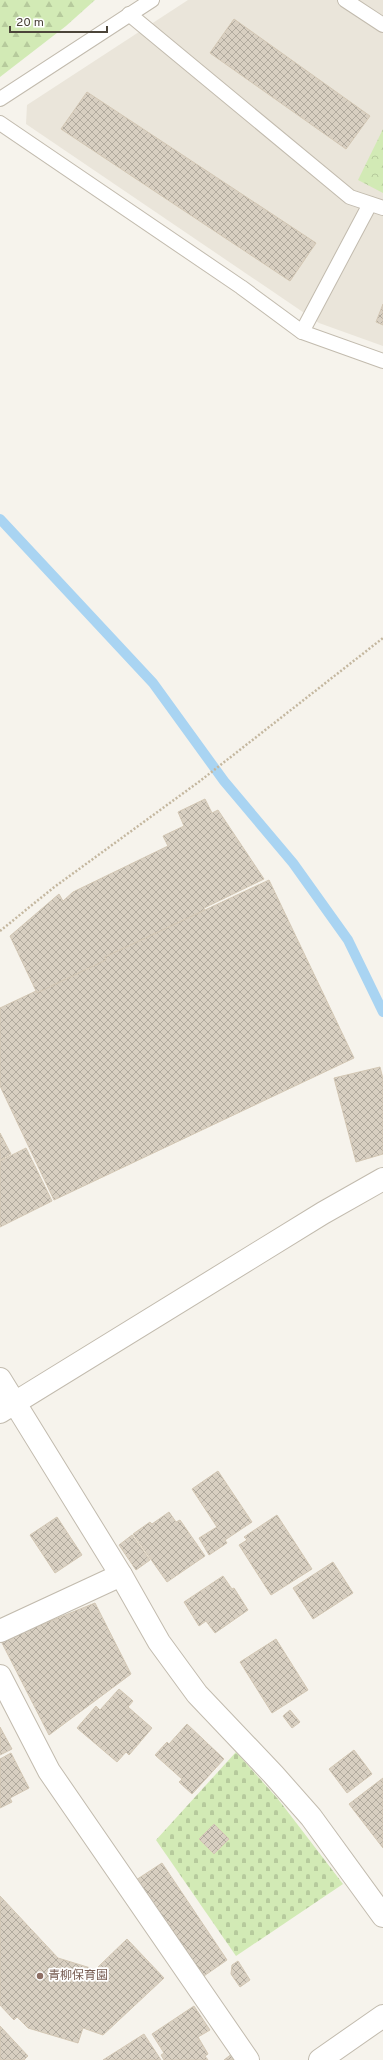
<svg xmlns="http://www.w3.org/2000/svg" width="383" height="2060" viewBox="0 0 383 2060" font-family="Overpass,'Noto Sans JP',sans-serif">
  <defs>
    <pattern id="forest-firs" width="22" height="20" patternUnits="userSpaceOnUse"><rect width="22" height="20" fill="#d2eab5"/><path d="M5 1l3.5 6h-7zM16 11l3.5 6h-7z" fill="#b6ca9c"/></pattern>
    <pattern id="cemetery-stones" width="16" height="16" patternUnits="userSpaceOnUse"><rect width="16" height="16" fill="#d2eab5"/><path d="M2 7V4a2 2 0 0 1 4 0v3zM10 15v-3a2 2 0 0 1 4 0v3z" fill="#b6ca9c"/></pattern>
    <pattern id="park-crowns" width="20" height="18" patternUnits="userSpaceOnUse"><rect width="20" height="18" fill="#d2eab5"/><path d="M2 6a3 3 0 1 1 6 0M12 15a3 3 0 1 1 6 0" fill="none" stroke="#b6ca9c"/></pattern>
    <pattern id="building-cross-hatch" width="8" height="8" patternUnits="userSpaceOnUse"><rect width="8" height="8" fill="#d8cfc1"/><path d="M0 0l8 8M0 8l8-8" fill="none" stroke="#b1aa9e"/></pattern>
  </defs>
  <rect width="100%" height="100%" fill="#f6f3ec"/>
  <path fill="#eae5da" d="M188 0H383V346L319 323 26 124 27 105Z"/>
  <path fill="url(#forest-firs)" d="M0 0H95L66 26 0 77Z"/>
  <path fill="url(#cemetery-stones)" d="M236 1752 278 1799 343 1884 236 1956 156 1840Z"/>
  <path fill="url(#park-crowns)" d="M383 129V193L358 180Z"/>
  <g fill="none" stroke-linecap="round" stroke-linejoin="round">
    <path stroke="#a9d4f2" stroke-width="10" d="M0 519 153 683 224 781 293 863 348 940 383 1012"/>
  </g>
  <g fill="url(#building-cross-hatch)" stroke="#d3c7b4">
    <path d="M234 19 370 116 346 149 210 53Z"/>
    <path d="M87 92 316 243 290 281 61 129Z"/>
    <path d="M383 304V325L376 322Z"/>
    <path d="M205 799 212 813 218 810 264 879 204 908 205 910 105 957 106 960 37 993 10 936 59 894 63 901 73 892 168 846 163 836 184 826 178 812Z"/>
    <path d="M269 880 354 1058 54 1200 0 1086V1008L36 991 37 993 106 960 105 957Z"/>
    <path d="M380 1067 383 1079V1154L356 1162 334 1078Z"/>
    <path d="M0 1133 11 1154 0 1160Z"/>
    <path d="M26 1148 52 1201 0 1227V1161Z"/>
    <path d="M218 1471 252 1522 225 1540 227 1543 209 1555 199 1538 217 1527 192 1489Z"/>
    <path d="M169 1512 176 1522 180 1520 205 1556 167 1582 133 1534 150 1522 152 1524Z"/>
    <path d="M277 1515 312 1569 271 1595 239 1545 247 1540 244 1537Z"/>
    <path d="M57 1517 82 1555 55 1573 30 1535Z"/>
    <path d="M132 1535 150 1560 136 1570 119 1545Z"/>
    <path d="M333 1562 353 1593 313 1619 293 1588Z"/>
    <path d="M223 1576 232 1589 234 1588 248 1610 215 1633 206 1621 199 1626 184 1602Z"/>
    <path d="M95 1603 131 1674 49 1735 1 1641Z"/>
    <path d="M276 1639 308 1690 272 1713 240 1662Z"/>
    <path d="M119 1689 133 1701 128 1707 152 1728 129 1755 126 1752 117 1762 77 1728 96 1706 100 1710Z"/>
    <path d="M290 1710 300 1722 292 1728 283 1716Z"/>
    <path d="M187 1724 224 1759 192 1794 179 1782 182 1779 155 1755 167 1742 169 1744Z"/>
    <path d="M0 1727 12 1749 0 1755Z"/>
    <path d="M354 1750 372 1774 347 1793 329 1769Z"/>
    <path d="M11 1753 29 1788 10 1798 12 1802 0 1808V1759Z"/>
    <path d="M383 1778V1848L349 1804Z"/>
    <path d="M214 1824 229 1839 214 1854 199 1839Z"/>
    <path d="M162 1863 227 1960 201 1978 136 1880Z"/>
    <path d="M0 1896 58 1958 97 1970 96 1974 99 1975 102 1971 98 1967 127 1939 164 1978 103 2035 83 2028 78 2043 28 2028 17 2017 14 2020 0 2005Z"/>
    <path d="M238 1961 250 1980 240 1987 231 1974 232 1965Z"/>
    <path d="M194 2006 210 2030 198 2037 208 2054 205 2056 208 2060H164L161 2055 164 2053 152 2034Z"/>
    <path d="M0 2026 28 2056 24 2060H0Z"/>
    <path d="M144 2034 161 2060H103Z"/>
    <path d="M233 2053 238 2060H224Z"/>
  </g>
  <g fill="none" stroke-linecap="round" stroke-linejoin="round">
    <defs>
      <g id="lane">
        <path d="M345 0 383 25"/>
        <path d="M129 14 350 197 383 208"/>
        <path d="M0 99 152 0"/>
        <path d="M0 123 241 287 302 332 383 361"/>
        <path d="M302 332 370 204"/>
      </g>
      <g id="street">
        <path d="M0 1379 121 1575 159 1642 197 1694 273 1774 311 1817 383 1916"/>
        <path d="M0 1412 323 1213 383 1179"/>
        <path d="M0 1631 121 1575"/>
        <path d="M0 1676 49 1771 248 2060"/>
        <path d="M320 2060 383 2016"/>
      </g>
    </defs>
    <use href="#lane" stroke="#c2bbae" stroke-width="16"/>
    <use href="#street" stroke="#c2bbae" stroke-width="24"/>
    <path stroke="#c4b79f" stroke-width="2.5" stroke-dasharray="2 2" stroke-linecap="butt" d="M0 931 53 888 200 781 383 638"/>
    <use href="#lane" stroke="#fff" stroke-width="14"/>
    <use href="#street" stroke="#fff" stroke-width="22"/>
  </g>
  <circle fill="#8d6e63" stroke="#fff" stroke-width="1.5" cx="40" cy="1976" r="4"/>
  <g text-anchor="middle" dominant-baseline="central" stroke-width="3.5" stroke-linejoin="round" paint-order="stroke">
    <g font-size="12" fill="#785e54" stroke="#fff" text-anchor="start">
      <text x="48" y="1976">青柳保育園</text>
    </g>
  </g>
  <path d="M10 26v6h97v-6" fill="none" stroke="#4b4439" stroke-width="2"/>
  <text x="16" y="26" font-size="12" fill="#4b4439" stroke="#ffffff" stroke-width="3" paint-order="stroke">20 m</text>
</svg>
